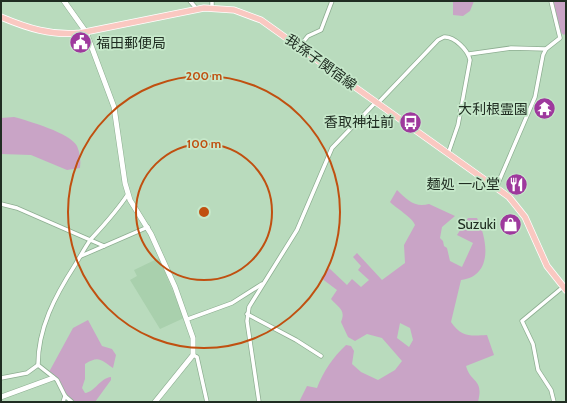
<svg xmlns="http://www.w3.org/2000/svg" width="567" height="403" viewBox="0 0 567 403" font-family="Cabin,'Noto Sans JP',sans-serif">
  <rect width="100%" height="100%" fill="#b9dbbd"/>
  <path fill="#a9d0ad" d="M159 258 184 318 160 329 130 280 137 276 134 270Z"/>
  <g fill="#c9a4c6" fill-rule="evenodd">
    <path d="M453 1H474L470 11 463 16 453 15Z"/>
    <path d="M553 1H566V33L564 35 561 33Z"/>
    <path d="M14 117C29 121 70 133 77 146 80 153 81 160 80 168L67 170 31 155 1 154V118Z"/>
    <path d="M397 190C407 200 415 208 429 204L455 216 442 227 440 238 443 241 444 246 447 248 450 261 462 267 473 243 457 235 468 218H477C488 240 493 276 461 280L451 322C461 337 470 336 487 335L494 355 466 366C471 384 484 378 478 402H299L307 386 317 388C323 372 333 357 346 345L351 346 354 351 352 364 361 372 378 380 395 370 402 361 382 338 367 334 355 341 348 337 341 322C346 310 339 308 331 299L337 290 321 278 329 268 347 285 352 279 361 287 369 280 358 270 361 266 353 257 357 253 382 280 405 263 404 245 415 225C413 218 396 208 390 202ZM400 323 410 328 413 340 409 347 397 338Z"/>
    <path d="M88 320 102 346 112 349 116 355 113 368C101 360 99 355 85 364V379L82 388 85 393C95 392 100 378 111 377V380L95 402H75L68 397 58 380 49 372 73 328Z"/>
  </g>
  <g fill="none" stroke-linecap="round" stroke-linejoin="round">
    <defs>
      <g id="street">
        <path d="M190 1 197 9"/>
        <path d="M212 1V8"/>
        <path d="M299 47 308 36 321 30 332 1"/>
        <path d="M469 54 511 48 546 49"/>
        <path d="M378 103 438 40 444 37C454 36 468 50 470 60L458 125 448 154"/>
        <path d="M496 188 535 97 543 55 546 49 560 38 551 1"/>
        <path d="M1 204 17 208 104 246"/>
        <path d="M81 256 148 227"/>
        <path d="M247 314 296 340 321 356"/>
        <path d="M188 319 232 303 262 284"/>
        <path d="M193 355 197 357 207 402"/>
        <path d="M1 378 27 373 38 365"/>
        <path d="M63 402 65 396"/>
        <path d="M72 402 65 396 57 380 38 365C38 328 55 296 75 265 80 257 85 247 91 239 105 224 117 211 128 194"/>
        <path d="M259 402 247 321 249 307 297 230 332 148 376 102"/>
        <path d="M554 402 551 390 538 370 533 344 522 321 563 287"/>
      </g>
      <g id="secondary">
        <path d="M64 1 86 32 114 107 125 183 130 200 151 234 175 287 193 338V355L155 402"/>
        <path d="M1 397 53 378"/>
      </g>
      <path id="primary" d="M1 17C27 28 52 36 80 33L204 8 234 10 261 20 509 197 525 217 547 266 566 290"/>
    </defs>
    <use href="#street" stroke="#8dae91" stroke-width="5"/>
    <use href="#secondary" stroke="#8dae91" stroke-width="6"/>
    <use href="#primary" stroke="#fff" stroke-width="7"/>
    <use href="#street" stroke="#fff" stroke-width="3.5"/>
    <use href="#secondary" stroke="#fff" stroke-width="5"/>
    <use href="#primary" stroke="#fac8c1" stroke-width="5.5"/>
  </g>
  <g fill="none" stroke="#c05010" stroke-width="2">
    <circle cx="204" cy="212" r="68"/>
    <circle cx="204" cy="212" r="136"/>
  </g>
  <defs>
    <symbol id="civic-disc" viewBox="-11 -11 22 22"><circle r="9.5" fill="#9e399d" stroke="#c6e8ca"/><path d="M-.6-6.5H3V-4.5H.6V-3L4-1V1h2V6H-6V1h2V-1L-.6-3ZM-1.2 2.5V6h2.4V2.5Z" fill="#fff"/></symbol>
    <symbol id="temple-disc" viewBox="-11 -11 22 22"><circle r="9.5" fill="#9e399d" stroke="#c6e8ca"/><path d="M0-6L5-2H3V0L6.5 2.5H4V6H1.5V3h-3V6H-4V2.5H-6.5L-3 0V-2H-5Z" fill="#fff"/></symbol>
    <symbol id="bus-disc" viewBox="-11 -11 22 22"><circle r="9.5" fill="#9e399d" stroke="#c6e8ca"/><path d="M-5-6H5V4H4V6H2V4H-2V6H-4V4H-5ZM-3.5-4V0h7V-4ZM-3.5 1.2v1.5H-2V1.2ZM2 1.2v1.5H3.5V1.2Z" fill="#fff"/></symbol>
    <symbol id="restaurant-disc" viewBox="-11 -11 22 22"><circle r="9.5" fill="#9e399d" stroke="#c6e8ca"/><path d="M-5-6h1v4h1v-4h1v4h1v-4h1v5L-1.5 .5V6h-2V.5L-5-1ZM5-6V6H3V1.5H1.5Q1.5-4 5-6Z" fill="#fff"/></symbol>
    <symbol id="shop-disc" viewBox="-11 -11 22 22"><circle r="9.5" fill="#9e399d" stroke="#c6e8ca"/><path d="M-5-2.5h2.3a2.7 3.5 0 0 1 5.4 0H5L5.5 6h-11ZM-1.5-2.5h3a1.5 2.3 0 0 0-3 0Z" fill="#fff"/></symbol>
  </defs>
  <g fill-rule="evenodd">
    <use href="#civic-disc" x="68" y="30" width="25" height="25"/>
    <use href="#temple-disc" x="532" y="96" width="25" height="25"/>
    <use href="#bus-disc" x="398" y="110" width="25" height="25"/>
    <use href="#restaurant-disc" x="504" y="172" width="25" height="25"/>
    <use href="#shop-disc" x="498" y="212" width="25" height="25"/>
  </g>
  <g text-anchor="middle" dominant-baseline="central" stroke-width="3.5" stroke-linejoin="round" paint-order="stroke">
    <g font-size="14" fill="#202d22" stroke="#c6e8ca" text-anchor="end">
      <text x="96" y="43" text-anchor="start">福田郵便局</text>
      <text x="528" y="109">大利根霊園</text>
      <text x="394" y="122">香取神社前</text>
      <text x="500" y="184">麺処 一心堂</text>
      <text x="496" y="224">Suzuki</text>
    </g>
    <g font-size="14" fill="#202d22" stroke="#c6e8ca">
      <text transform="translate(321 62) rotate(36)">我孫子関宿線</text>
    </g>
  </g>
  <circle cx="204" cy="212" r="6" fill="#c05010" stroke="#c6e8ca" stroke-width="2"/>
  <g font-size="12" text-anchor="middle" font-weight="bold" fill="#c05010" stroke="#c6e8ca" stroke-width="3.5" stroke-linejoin="round" paint-order="stroke">
    <text x="204" y="80">200 m</text>
    <text x="204" y="148">100 m</text>
  </g>
  <rect width="567" height="403" fill="none" stroke="#202d22" stroke-width="4"/>
</svg>
